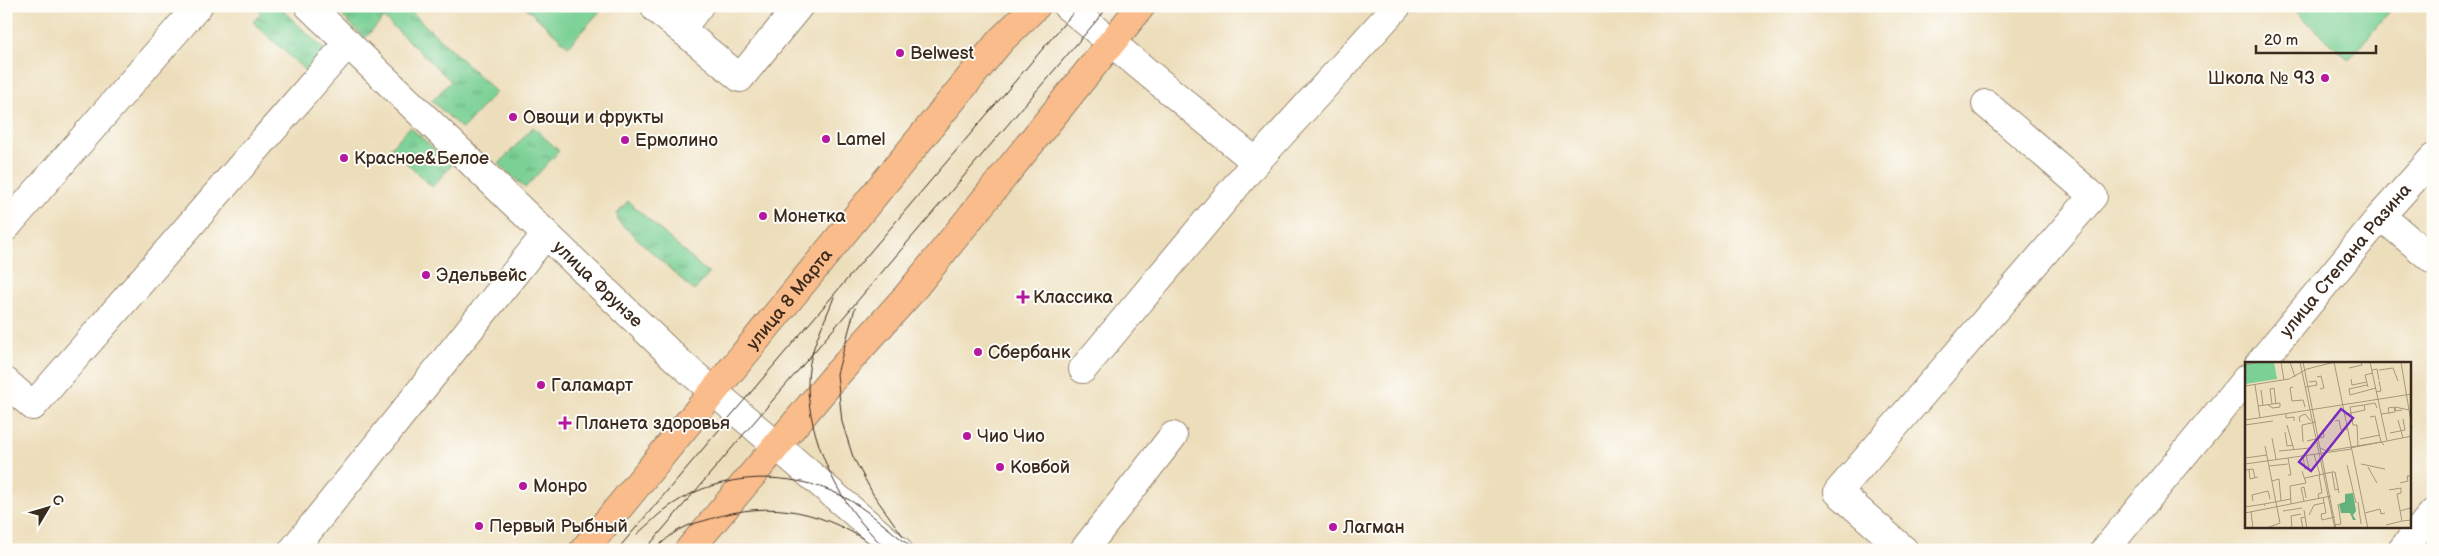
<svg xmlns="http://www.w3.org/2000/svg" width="2439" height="556" viewBox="0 0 2439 556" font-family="'Balsamiq Sans',sans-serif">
  <defs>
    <pattern id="grass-tufts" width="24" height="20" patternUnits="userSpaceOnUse" patternTransform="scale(1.25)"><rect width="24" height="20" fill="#7ad095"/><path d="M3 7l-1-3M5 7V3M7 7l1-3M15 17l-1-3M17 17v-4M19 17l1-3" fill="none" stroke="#65a979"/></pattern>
  </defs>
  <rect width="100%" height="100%" fill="#fdfcf7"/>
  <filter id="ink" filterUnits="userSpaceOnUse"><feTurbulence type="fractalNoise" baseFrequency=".02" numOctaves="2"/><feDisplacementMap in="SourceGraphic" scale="10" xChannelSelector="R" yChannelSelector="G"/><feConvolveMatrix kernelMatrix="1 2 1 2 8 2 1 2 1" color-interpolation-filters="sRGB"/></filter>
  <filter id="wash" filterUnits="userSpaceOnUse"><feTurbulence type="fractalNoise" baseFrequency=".0096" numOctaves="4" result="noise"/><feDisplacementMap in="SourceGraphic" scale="20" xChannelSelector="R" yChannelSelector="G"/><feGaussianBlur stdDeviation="1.12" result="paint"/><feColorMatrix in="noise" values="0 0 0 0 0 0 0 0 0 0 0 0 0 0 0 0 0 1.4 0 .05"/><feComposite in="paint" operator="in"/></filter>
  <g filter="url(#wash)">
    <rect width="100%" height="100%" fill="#eddebb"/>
    <g fill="url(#grass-tufts)" stroke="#5a7d5a">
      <path d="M254 6H278L328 53 309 74 253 22 261 13Z"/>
      <path d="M353 6H405L496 92 462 129 432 101 451 81 384 18 365 38 343 17Z"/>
      <path d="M410 127 452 165 432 187 390 148Z"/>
      <path d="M533 127 559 151 525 188 499 164Z"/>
      <path d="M628 201 709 274 694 291 618 221 617 213Z"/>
    </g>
    <g fill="#7ad095" stroke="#5a7d5a">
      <path d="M524 6H605L568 46Z"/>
      <path d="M2290 6H2394L2349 60Z"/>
    </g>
  </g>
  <g filter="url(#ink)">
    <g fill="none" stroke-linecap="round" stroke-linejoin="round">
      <defs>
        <g id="minor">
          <path id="s1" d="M309 6 677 360 898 550"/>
          <path d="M1067 6 1256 162 1397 6"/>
          <path d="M656 9 681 29 699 6"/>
          <path d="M681 29 740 78 799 6"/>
          <path d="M2381 216 2433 260"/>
          <path d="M6 227 198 6"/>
          <path id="s2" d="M2259 364 2381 216 2433 158"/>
          <path d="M1083 369 1256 162"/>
          <path d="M6 382 33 406 348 43"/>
          <path d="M293 550 546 234"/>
          <path d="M1084 550 1173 436"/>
          <path d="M1904 550 1838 492 2093 196 1986 104"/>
          <path d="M2105 550 2246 379"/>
          <path d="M2402 550 2433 513"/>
        </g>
        <g id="major">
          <path id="s3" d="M584 550 1001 40 1036 6"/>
          <path d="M689 550 837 374 908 295 1141 6"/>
        </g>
      </defs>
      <use href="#minor" stroke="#94846c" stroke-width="30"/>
      <use href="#major" stroke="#94846c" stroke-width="30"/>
      <use href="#minor" stroke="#fff" stroke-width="28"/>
      <use href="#major" stroke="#f9bc8a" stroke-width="28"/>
      <g stroke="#3b2a1e" stroke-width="1">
        <path d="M834 297C827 316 817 335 812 354 798 402 823 470 851 509 861 524 874 536 886 550"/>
        <path d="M855 308 837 374 842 422 853 457 873 494 903 536"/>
        <path d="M637 534C649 524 660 512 673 504 721 472 791 470 842 496 866 508 888 529 910 546"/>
        <path d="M617 550 1079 6"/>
        <path d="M645 550 1109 6"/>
        <path d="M654 550C662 543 671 534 681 529 689 524 701 522 710 519 773 498 826 512 879 549"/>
      </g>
    </g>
  </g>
  <g fill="#b5179e" stroke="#fdfcf7" stroke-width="2">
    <circle cx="900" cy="53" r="5"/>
    <circle cx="2325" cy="78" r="5"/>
    <circle cx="513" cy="117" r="5"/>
    <circle cx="826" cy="139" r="5"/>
    <circle cx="625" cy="140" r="5"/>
    <circle cx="344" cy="158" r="5"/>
    <circle cx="763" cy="216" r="5"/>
    <circle cx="426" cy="275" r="5"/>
    <path d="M1020.5 289.5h5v5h5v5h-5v5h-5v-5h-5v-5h5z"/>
    <circle cx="978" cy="352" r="5"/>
    <circle cx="541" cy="385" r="5"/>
    <path d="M562.5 415.5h5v5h5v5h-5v5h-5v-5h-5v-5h5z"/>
    <circle cx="967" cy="436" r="5"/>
    <circle cx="1000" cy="467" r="5"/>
    <circle cx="523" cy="486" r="5"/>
    <circle cx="479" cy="526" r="5"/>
    <circle cx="1333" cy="527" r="5"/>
  </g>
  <g text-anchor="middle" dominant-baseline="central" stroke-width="4" stroke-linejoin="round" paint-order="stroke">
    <g font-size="18" fill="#3b2a1e" stroke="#fdfcf7" text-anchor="start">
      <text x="910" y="53">Belwest</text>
      <text x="2315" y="78" text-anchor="end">Школа № 93</text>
      <text x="523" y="117">Овощи и фрукты</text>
      <text x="836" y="139">Lamel</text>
      <text x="635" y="140">Ермолино</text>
      <text x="354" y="158">Красное&amp;Белое</text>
      <text x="773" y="216">Монетка</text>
      <text x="436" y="275">Эдельвейс</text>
      <text x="1033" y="297">Классика</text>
      <text x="988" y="352">Сбербанк</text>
      <text x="551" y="385">Галамарт</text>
      <text x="575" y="423">Планета здоровья</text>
      <text x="977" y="436">Чио Чио</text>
      <text x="1010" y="467">Ковбой</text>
      <text x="533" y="486">Монро</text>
      <text x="489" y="526">Первый Рыбный</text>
      <text x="1343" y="527">Лагман</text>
    </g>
    <g font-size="18" fill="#3b2a1e" stroke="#fdfcf7">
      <text stroke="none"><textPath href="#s2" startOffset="135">улица Степана Разина</textPath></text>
      <text stroke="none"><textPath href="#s1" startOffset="401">улица Фрунзе</textPath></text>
      <text stroke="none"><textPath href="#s3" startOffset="324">улица 8 Марта</textPath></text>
    </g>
  </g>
  <g transform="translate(2245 362)">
    <rect width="166" height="166" fill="#eddebb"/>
    <path d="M108 131 111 149 108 153 111 158H108L105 151H96L94 142 100 140V132Z" fill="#63b27e"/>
    <path d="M0 0H29L32 17 0 22Z" fill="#7ad095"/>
    <path fill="none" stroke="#a6967c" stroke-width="1" d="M36 0 39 18M45 0 50 15M55 0 90 167M58 0 91 167M89 0 123 167M125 0 142 79 167 74M156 0 167 66M0 3 16 0M104 6 117 3 116 0M127 8 132 7 134 18M134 8 148 6 153 19M72 15 76 14 79 26 75 27M106 17 107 23 122 20M10 23 15 56M0 24 44 17 62 7 90 0M48 25 45 26 47 39 58 38 60 45M61 25 72 23 71 19 64 20M123 25 120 13 128 11M16 28 18 43M131 30 136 29 134 19M105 33 131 26M105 33 104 27 122 23M27 42 25 27 29 26 31 42M23 43 28 46 35 45V41M119 43 120 48 106 51 105 45ZM119 43 130 41 132 46M13 44 35 41M157 48 151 49 150 45 164 48M41 52V56L49 55V59M100 52 106 51 108 63H112L113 84M136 52 144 51 143 46 149 45 150 50 144 51M125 55 130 54 136 80M0 58 167 32M153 58 158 76M90 59 94 58 96 68 103 67M55 60 54 55 60 52 66 59M0 63 28 59M42 63 49 88M40 70 42 84 48 83M145 71 160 68 158 57M27 76 31 97M115 77 135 73M62 79 79 75 78 67M58 80 57 63 71 60M75 86 82 89 136 80 139 83M105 86 142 79M34 89 65 86M69 92 75 113M58 94 60 107 64 106 61 93M0 96 22 93M0 102 107 87M116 102 140 107M102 103 111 141M24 104 43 102M123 105 132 121M0 108 8 107 10 116M4 108 5 117 13 115M87 110H90L94 131M43 113H46L43 96M74 113 77 131 73 132 74 136M60 116 87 110 90 128 93 127M27 119 34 117 36 139M155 121 163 119 162 114H167M144 128 156 126V131L152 132 157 159 167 158M78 135 81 151 76 152 77 158 90 155M8 139 7 133 23 129 25 137M59 139 56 126 59 125 61 136M113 140 116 162M46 142 45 124 61 121 57 109M20 144 19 142 46 137M0 145 19 142M59 148 62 167M6 149 8 167M38 149 57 146M155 149 165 146 167 153M0 151 86 134M120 151 135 147 136 152 140 151M64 153 69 143 79 141M89 163 96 162 93 142M141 163 157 159M19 167 35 161 20 84M47 167 46 154 56 152M58 167 56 156 60 155"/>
    <path fill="#7b2cbf" fill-opacity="0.15" stroke="#7b2cbf" stroke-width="2.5" d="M96 47 108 56 66 109 54 100Z"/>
    <rect width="166" height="166" fill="none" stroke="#3b2a1e" stroke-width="2.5"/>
  </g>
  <rect width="2439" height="556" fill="none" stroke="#fdfcf7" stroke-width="25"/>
  <g transform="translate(48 508) rotate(52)" stroke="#fdfcf7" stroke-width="4" paint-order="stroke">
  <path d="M0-4L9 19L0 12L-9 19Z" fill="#3b2a1e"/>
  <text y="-8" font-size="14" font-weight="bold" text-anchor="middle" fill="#3b2a1e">С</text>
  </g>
  <path d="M2256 45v8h120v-8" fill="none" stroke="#3b2a1e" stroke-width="2.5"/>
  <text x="2264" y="45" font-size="15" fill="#3b2a1e" stroke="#fdfcf7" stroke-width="4" paint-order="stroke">20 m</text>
</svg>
